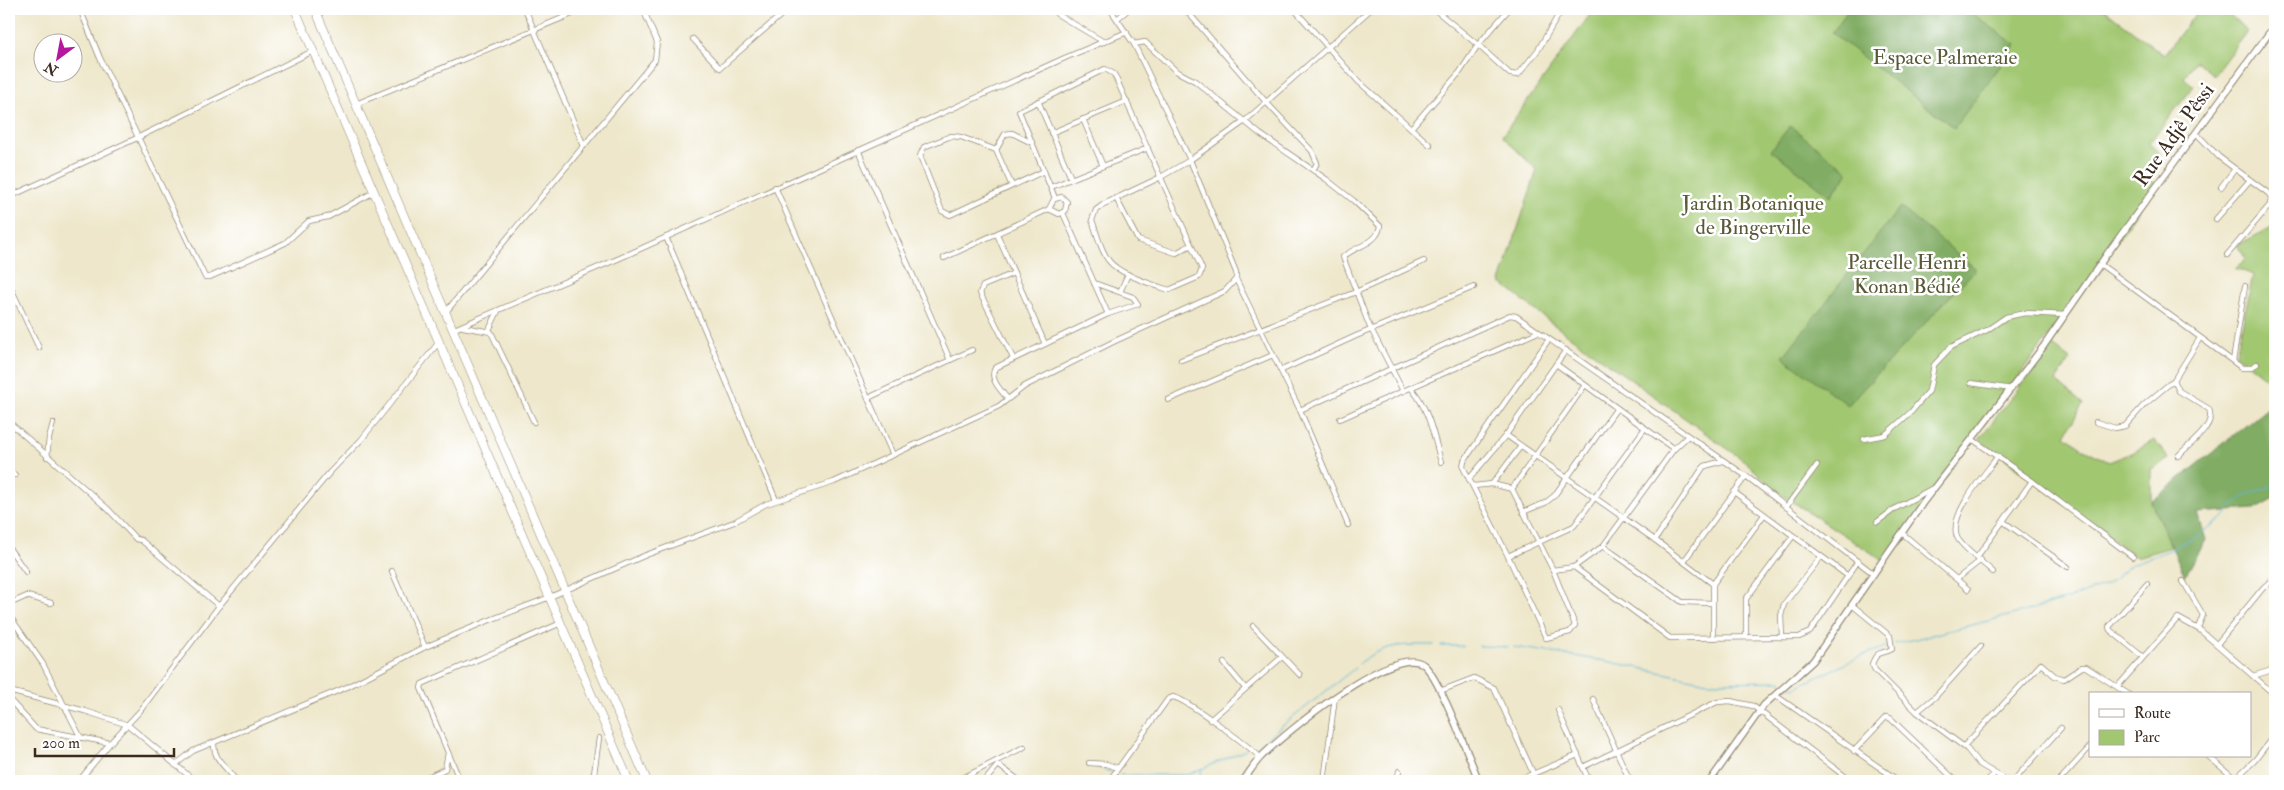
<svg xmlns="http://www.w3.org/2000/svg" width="2284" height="790" viewBox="0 0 2284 790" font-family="'IM FELL Double Pica',serif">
  <rect width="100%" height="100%" fill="#fff"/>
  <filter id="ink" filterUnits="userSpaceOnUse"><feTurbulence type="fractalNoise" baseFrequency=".02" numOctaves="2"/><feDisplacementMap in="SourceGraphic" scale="10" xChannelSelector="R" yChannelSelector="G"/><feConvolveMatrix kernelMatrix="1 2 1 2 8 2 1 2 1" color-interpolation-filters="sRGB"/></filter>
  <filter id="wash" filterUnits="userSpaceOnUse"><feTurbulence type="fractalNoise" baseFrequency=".0096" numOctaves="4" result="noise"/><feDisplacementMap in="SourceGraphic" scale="20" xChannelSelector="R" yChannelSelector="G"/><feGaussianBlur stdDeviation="1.12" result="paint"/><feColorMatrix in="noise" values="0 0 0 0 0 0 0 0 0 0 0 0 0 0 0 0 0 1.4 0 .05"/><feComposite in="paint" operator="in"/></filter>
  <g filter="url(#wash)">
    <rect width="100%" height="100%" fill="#eee7cb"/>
    <g fill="#a1c771" stroke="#6e7848">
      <path d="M1594 9H2104L2164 55 2199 9H2224L2247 31 2214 75 2195 61 2184 78 2194 86 2149 143 2161 155 2142 174 2156 184 2102 263 1884 561 1776 491 1746 462 1550 322 1500 282 1537 170 1502 136Z"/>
      <path d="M2275 226V385L2236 354 2253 275 2235 268 2246 259 2237 245Z"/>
      <path d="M2052 345 2070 359 2056 381 2083 404 2065 435 2084 449 2109 462 2132 453 2154 440 2169 459 2151 469V502L2171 547 2136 557 1979 439Z"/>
    </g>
    <g fill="#80ac63" stroke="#5e6b40">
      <path d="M1849 9H1966L2016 45 1954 128 1832 33Z"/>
      <path d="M1790 126 1849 172 1831 196 1771 150Z"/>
      <path d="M1900 207 1976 269 1848 405 1783 357Z"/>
      <path d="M2275 402V498L2255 509 2198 513 2206 540 2185 576 2151 502Z"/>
    </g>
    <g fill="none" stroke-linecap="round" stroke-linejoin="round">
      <g stroke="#5ab7d8" stroke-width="1">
        <path d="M1895 644 2008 616 2068 599 2108 584 2132 564 2170 550 2196 536 2223 518 2232 506 2248 494 2275 485"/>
        <path d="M1441 646H1463"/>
        <path d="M1479 646 1508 647"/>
        <path d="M1514 647 1606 661 1707 682 1783 681 1785 683"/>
        <path d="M1359 664C1383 643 1403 645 1434 645"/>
        <path d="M1788 686 1794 688 1866 654 1889 646"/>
        <path d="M1257 746 1355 668"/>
        <path d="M1092 765 1111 772"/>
        <path d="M1120 775H1187L1246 750"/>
        <path d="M1198 781 1202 770"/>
      </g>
    </g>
  </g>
  <g filter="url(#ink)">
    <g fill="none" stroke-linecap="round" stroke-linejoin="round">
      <defs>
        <g id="street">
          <path d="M80 9 100 58 205 277H210L285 243 309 221 328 217 374 192"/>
          <path d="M525 9 584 146"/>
          <path d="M1054 9 1057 14 1104 42"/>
          <path d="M1185 9 1266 102 1312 151 1317 163 1313 170"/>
          <path d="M1294 9 1358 81 1430 145"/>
          <path d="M1509 9 1478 45 1510 74 1518 75 1538 50 1562 9"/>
          <path d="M1118 18 1129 9"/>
          <path d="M693 39 720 68 788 9"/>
          <path d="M1134 44 1145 42 1176 71 1195 81 1260 134 1326 179 1354 201 1380 226C1378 244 1355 246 1343 257L1369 325 1403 391 1340 419"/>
          <path d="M1038 101 1071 178"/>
          <path d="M356 104 584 9"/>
          <path d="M1083 119 1103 166"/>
          <path d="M1411 128 1460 72 1478 45 1434 9"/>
          <path d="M1051 133 1127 101"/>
          <path d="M2196 133 2219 157 2268 193 2271 197 2270 205 2227 255"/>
          <path d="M858 150 950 360"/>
          <path d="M996 150 1005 134 1012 133 1030 142"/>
          <path d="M1012 186 996 150 961 137 951 136 924 147 920 156 942 211 950 215 1044 171"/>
          <path d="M775 187 893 455"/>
          <path d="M1051 187 1148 148"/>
          <path d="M2221 187 2235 169"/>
          <path d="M9 197 137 138 313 51"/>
          <path d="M1062 197 1067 202 1065 211 1059 214 1049 209 1054 199Z"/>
          <path d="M1055 198 1019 111 1105 69 1114 74 1202 269 1199 277 1169 290C1153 285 1118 273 1109 261 1100 250 1097 233 1092 220L1096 210 1104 204 1161 177 1190 160 1245 121 1371 9"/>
          <path d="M1116 198 1138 240 1176 253 1191 245"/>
          <path d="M1063 213 1108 314"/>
          <path d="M2216 219 2250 180"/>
          <path d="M997 234 1045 344 995 368C989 379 1000 389 1007 398"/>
          <path d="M666 237 776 500"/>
          <path d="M944 258 1049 209"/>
          <path d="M2100 264 2242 368H2250L2257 364"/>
          <path d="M1236 279 1300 410 1348 525"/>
          <path d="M9 284 39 348"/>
          <path d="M1120 292 1128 274"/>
          <path d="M445 313 655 60 657 42 643 9"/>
          <path d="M463 327 491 332 534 422"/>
          <path d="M452 330 620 258 1067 57 1127 32"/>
          <path d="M489 330 498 311"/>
          <path d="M1045 344 1108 314 1138 304 1133 297 1094 283"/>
          <path d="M1013 358 980 293 983 286 1014 273"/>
          <path d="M1181 360 1356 292 1424 261"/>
          <path d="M2233 361 2245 286"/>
          <path d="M1556 364 1674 449"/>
          <path d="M1282 370 1356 336 1474 287"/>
          <path d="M2174 380 2179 391 2209 409C2217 426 2188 445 2178 456"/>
          <path d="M1971 383 2012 389"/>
          <path d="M1412 389C1429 409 1434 437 1441 462"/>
          <path d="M1403 391 1538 332"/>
          <path d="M868 398 972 350"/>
          <path d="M1168 400 1273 355"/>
          <path d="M1300 410 1510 315 1516 316 1746 476 1874 574"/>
          <path d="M9 422 108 509 136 539 141 540 219 606"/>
          <path d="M2096 422 2115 428 2125 426 2144 405 2174 380 2200 338"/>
          <path d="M1506 435 1655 540 1713 584"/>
          <path d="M1864 439 1885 435 1911 412 1929 391 1934 365 1951 347 1987 330 2006 317 2025 313 2065 315"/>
          <path d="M1972 439 2032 481 2133 557"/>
          <path d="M47 457 49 438 53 423"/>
          <path d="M9 470 15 475"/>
          <path d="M1469 479 1506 435 1566 350"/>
          <path d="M1492 484 1521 446"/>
          <path d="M1474 486 1492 484 1512 489"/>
          <path d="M1512 489 1553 570 1575 625 1570 632 1546 638 1508 556 1463 467 1464 461 1549 339"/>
          <path d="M1512 489 1585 385"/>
          <path d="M1734 492 1848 576"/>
          <path d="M1786 507 1817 465"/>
          <path d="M1523 512 1545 503 1554 496 1617 408"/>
          <path d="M1877 522 1896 508 1933 488"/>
          <path d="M2004 522 2068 567"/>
          <path d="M1902 533 1968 589"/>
          <path d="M1655 540 1702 469 1705 466 1723 461"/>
          <path d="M1603 546 1682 602 1713 603"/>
          <path d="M9 548 26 572"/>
          <path d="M1508 556 1574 526 1645 428"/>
          <path d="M1977 557 2032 481"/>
          <path d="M1684 561 1746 476"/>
          <path d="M1574 567 1670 638 1799 637 1810 632 1858 561"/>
          <path d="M1553 570 1574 567 1603 546 1674 449 1688 436"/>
          <path d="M392 571 425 647"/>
          <path d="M1993 572C1985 564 1961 547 1957 537 1948 515 1985 474 1998 456"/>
          <path d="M1957 579 1981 560"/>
          <path d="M2183 581 2203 615 2198 628"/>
          <path d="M9 604 27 596 51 603"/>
          <path d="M1852 605 1890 636 1892 649C1881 655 1878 649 1872 664L1875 670 1917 712 1967 749 1979 764 2008 781"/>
          <path d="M9 615 43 664 81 738"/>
          <path d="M1253 626 1300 675"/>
          <path d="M1782 636 1781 616 1784 604 1821 557"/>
          <path d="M1746 637V599L1793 536"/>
          <path d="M1713 638V584L1764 515"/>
          <path d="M2217 644 2263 588 2275 577"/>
          <path d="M2143 657 2110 630 2109 627 2147 584"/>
          <path d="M1224 663 1245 688"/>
          <path d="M2253 676 2275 669"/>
          <path d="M2118 686 2178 618 2200 630 2275 695"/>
          <path d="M9 691 85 711 128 725 195 781"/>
          <path d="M1440 691 1474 678 1494 688 1533 773"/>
          <path d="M1775 695 1899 781"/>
          <path d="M9 699 36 729 110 743"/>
          <path d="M1593 699 1630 781"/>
          <path d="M1558 710 1589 781"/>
          <path d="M1917 712 1935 697 1981 646"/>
          <path d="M1210 720 1282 657"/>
          <path d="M214 743C213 760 228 768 236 781"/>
          <path d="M1964 746 2041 664 2055 676 2064 679 2082 667H2086L2128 694"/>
          <path d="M1854 751 1886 717 1890 718 1956 781"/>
          <path d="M2208 756 2238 781"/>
          <path d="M1089 763 1106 764 1118 768"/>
          <path d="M175 765 193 751 347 687 425 647 490 620 550 597 646 555 734 522 766 504 834 482 999 406 1025 386 1115 341 1225 291 1236 279V272L1190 160 1134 44 1110 9"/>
          <path d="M1583 767 1717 702 1730 701 1753 706 1851 781"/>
          <path d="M2235 779 2255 760 2275 734"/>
          <path d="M79 781 110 743 140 711 219 606 330 472 361 440 439 342"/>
          <path d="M419 781 445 769 448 753"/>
          <path d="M460 781 421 688 422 684 561 623"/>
          <path d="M593 781 599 738"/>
          <path d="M957 781 1024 747"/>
          <path d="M985 781 998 765 1020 781"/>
          <path d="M1109 781 1168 699 1173 697C1188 700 1247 745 1260 757"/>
          <path d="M1324 781 1335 697"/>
          <path d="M1397 781 1399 771"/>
          <path d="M1516 781 1578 755"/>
          <path d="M1988 781 1994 774"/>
          <path d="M2013 781 2061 728"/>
          <path d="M2036 781H2044"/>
          <path d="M2059 781 2090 747"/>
        </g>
        <g id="secondary">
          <path d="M1243 781C1249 773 1254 764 1261 757 1283 735 1395 641 1424 665 1440 679 1469 758 1479 781"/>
          <path d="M1710 781 1764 705 1813 661 1924 501 2043 347 2107 254 2275 25"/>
        </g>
        <g id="highway">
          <path d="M295 9 629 781"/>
          <path d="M315 9 647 781"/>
        </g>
      </defs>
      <use href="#street" stroke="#948874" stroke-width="6"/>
      <use href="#secondary" stroke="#948874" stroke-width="8"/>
      <use href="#highway" stroke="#948874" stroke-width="9"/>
      <use href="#street" stroke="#fff" stroke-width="4.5"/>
      <use href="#secondary" stroke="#fff" stroke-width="5.5"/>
      <use href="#highway" stroke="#fff" stroke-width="8"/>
    </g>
  </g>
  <g text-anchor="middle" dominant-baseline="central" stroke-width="5" stroke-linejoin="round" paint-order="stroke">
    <g font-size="21" fill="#5a5937" stroke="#fff">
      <text x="1945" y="57">Espace Palmeraie</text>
      <text x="1753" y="203">Jardin Botanique<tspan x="1753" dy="24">de Bingerville</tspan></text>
      <text x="1907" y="262">Parcelle Henri<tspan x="1907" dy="24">Konan Bédié</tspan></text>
    </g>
    <g font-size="21" fill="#3b2a1e" stroke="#fff">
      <text transform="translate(2174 135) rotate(-54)">Rue Adjê Pêssi</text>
    </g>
  </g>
  <rect width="2284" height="790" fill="none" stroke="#fff" stroke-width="30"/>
  <rect x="2089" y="692" width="162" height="65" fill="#ffffff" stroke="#b1aaa5"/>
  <rect x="2099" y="709" width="25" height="8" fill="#ffffff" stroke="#b1aaa5"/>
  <text x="2134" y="718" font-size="15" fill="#3b2a1e">Route</text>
  <rect x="2099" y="730" width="25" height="15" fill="#a1c771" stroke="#b1aaa5"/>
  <text x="2134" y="742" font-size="15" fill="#3b2a1e">Parc</text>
  <g transform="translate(58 58) rotate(212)"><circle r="24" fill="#ffffff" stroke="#b1aaa5"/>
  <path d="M0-4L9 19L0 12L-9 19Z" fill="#b5179e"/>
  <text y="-8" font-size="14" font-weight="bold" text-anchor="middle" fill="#3b2a1e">N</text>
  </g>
  <path d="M35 748v8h139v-8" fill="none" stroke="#3b2a1e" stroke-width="2.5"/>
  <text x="42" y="748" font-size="15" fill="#3b2a1e" stroke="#ffffff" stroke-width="4" paint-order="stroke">200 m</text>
</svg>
